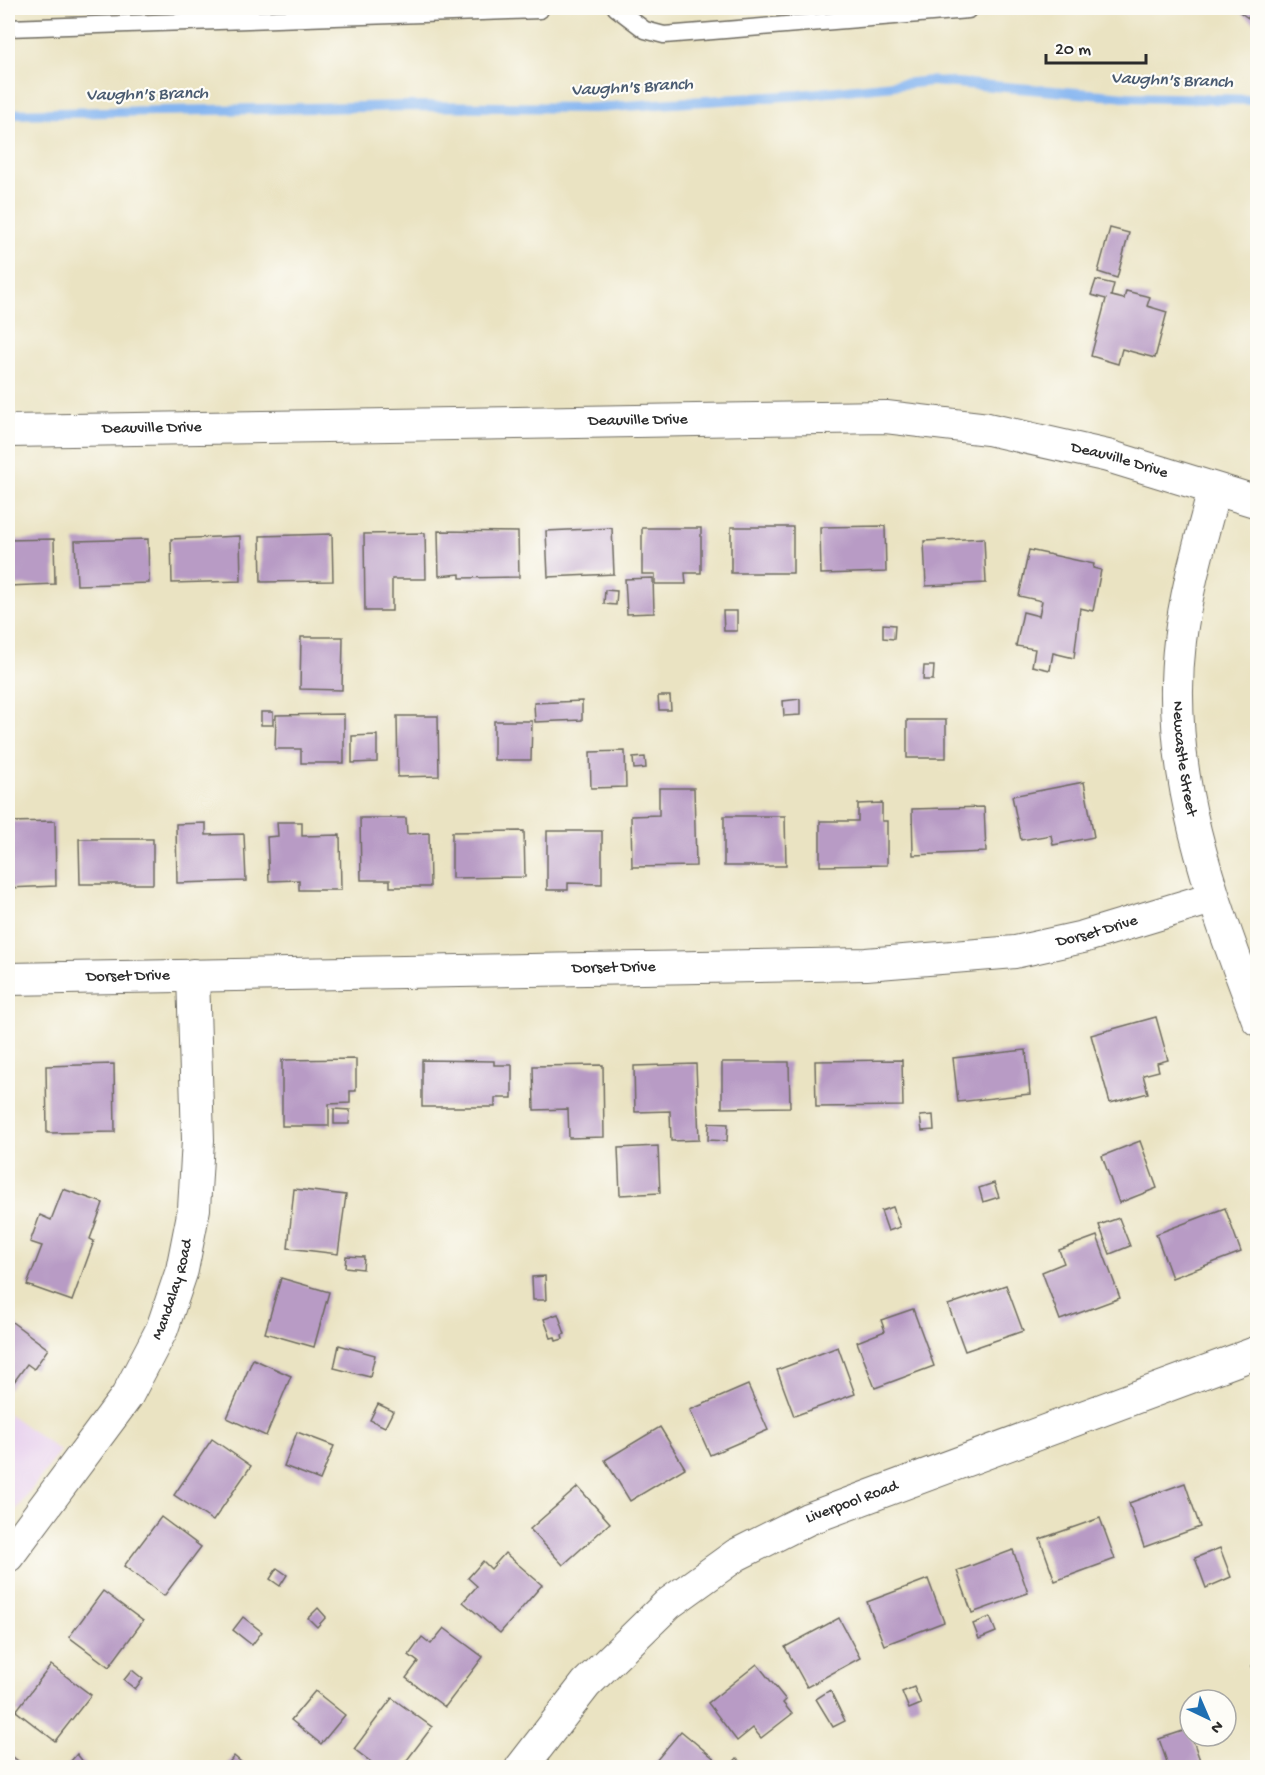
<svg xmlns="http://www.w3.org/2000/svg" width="1265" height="1775" viewBox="0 0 1265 1775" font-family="'Gochi Hand',sans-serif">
  <rect width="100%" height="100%" fill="#fdfcf7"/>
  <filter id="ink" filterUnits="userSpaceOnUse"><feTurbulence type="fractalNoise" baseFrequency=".0167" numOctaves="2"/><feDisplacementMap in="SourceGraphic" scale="12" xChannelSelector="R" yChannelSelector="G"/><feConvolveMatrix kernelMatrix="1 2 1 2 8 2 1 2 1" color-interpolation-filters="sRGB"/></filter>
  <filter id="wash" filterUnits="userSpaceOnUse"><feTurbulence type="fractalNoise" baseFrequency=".008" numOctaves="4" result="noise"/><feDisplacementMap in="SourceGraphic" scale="24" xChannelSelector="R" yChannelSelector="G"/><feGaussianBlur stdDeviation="1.35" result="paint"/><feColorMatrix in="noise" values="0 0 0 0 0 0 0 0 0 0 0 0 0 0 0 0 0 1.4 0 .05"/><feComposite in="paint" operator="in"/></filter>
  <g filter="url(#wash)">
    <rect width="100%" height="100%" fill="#eae3c2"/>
    <path fill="#e8d2ee" d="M8 1413 60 1451 8 1521Z"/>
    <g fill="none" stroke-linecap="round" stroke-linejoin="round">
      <path stroke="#85b5f0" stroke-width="10" d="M8 114 409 106 594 108 800 95 931 81 1127 97 1258 100"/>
    </g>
    <g id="blocks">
      <g fill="#b89bc5">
        <path d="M1234 8H1258V25Z"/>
        <path d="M1110 228 1129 233 1117 278 1098 272Z"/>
        <path d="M1096 280 1114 284 1111 296 1124 299 1126 291 1150 297 1147 306 1167 312 1155 358 1122 349 1118 364 1091 356 1106 299 1091 295Z"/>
        <path d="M885 526 886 572 821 574 820 527Z"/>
        <rect x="731" y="527" width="62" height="46"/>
        <path d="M612 528 614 574 548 577 546 531Z"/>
        <path d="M642 528H701V573H685L686 584H655V574H642Z"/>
        <path d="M438 531 518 532 519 577 460 578V574L439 576Z"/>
        <path d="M425 533 426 579H392V611H365L364 534Z"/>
        <path d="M332 534 333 581 261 582 260 536Z"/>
        <path d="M240 536 241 581 172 583 171 539Z"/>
        <path d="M984 538 986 583 926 586 924 541Z"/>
        <path d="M54 539 55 584 8 586V540Z"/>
        <path d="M148 539 149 583 77 585 75 541Z"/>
        <path d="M1029 550 1094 564 1093 568 1101 570 1093 611 1080 608 1074 658 1053 653 1050 670 1032 666 1035 649 1016 646 1023 612 1039 616 1042 601 1019 596Z"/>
        <path d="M653 578 654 613 627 614 625 579Z"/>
        <path d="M605 590 617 591 616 605 604 604Z"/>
        <path d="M723 611H737V631H724Z"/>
        <path d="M883 624 895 625 894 639 883 638Z"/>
        <path d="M301 637H343L342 690 300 689Z"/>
        <path d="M924 666H934L933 680H923Z"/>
        <path d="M658 696H670L671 710H659Z"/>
        <path d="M800 699V715L784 716 783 701Z"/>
        <path d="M582 701V720L535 722 534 703Z"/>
        <rect x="261" y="712" width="12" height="13"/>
        <path d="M344 714V763H301V749H275L276 715Z"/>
        <path d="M397 716H438L439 776 398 777Z"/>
        <rect x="907" y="720" width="39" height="38"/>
        <path d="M494 721H532L531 760H494Z"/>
        <path d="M377 735V762L352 763V736Z"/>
        <path d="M625 751 626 787 591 788 590 752Z"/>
        <path d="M645 757 646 768 634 769 633 758Z"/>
        <path d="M1084 782 1094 837 1053 845 1051 835 1021 840 1012 796Z"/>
        <path d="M659 788H694L696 866 632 867 631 816 659 815Z"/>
        <path d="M882 803V821H887V865L820 866V821H858V804Z"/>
        <path d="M984 807 986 852 913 855 912 809Z"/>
        <path d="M724 816H785L786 866H724Z"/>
        <path d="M360 818H406L407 834 429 833 430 887H390V880H361Z"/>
        <path d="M55 821 56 886 8 888V822Z"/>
        <path d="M277 822H302V836L340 835 341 890H299V880L269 881 267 837 278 836Z"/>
        <path d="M206 823V835L244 834 246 881 177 883 176 824Z"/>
        <path d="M524 831 525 877 452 878V832Z"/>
        <path d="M547 831H602V884L568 883V890H547Z"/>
        <path d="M79 839H153V884H80Z"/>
        <path d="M1156 1017 1168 1060 1157 1063 1159 1071 1143 1075 1148 1093 1110 1103 1091 1035Z"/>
        <path d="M1026 1050 1030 1094 958 1102 953 1058Z"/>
        <path d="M356 1059V1091H350V1103L329 1104V1126H282V1060Z"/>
        <path d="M422 1060 494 1061V1065H512V1098H495V1107H422Z"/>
        <path d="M902 1060 903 1106 816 1107 815 1061Z"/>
        <path d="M722 1062H789L790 1107 722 1108Z"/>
        <path d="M114 1064 115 1132 47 1133 46 1066Z"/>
        <path d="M696 1064 699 1140 671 1141 670 1111 635 1112 634 1066Z"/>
        <path d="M603 1065 604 1137 569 1138 568 1109 534 1110 533 1066Z"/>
        <path d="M334 1109 350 1110 349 1124H334Z"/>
        <path d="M933 1115 934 1130 922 1131 920 1116Z"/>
        <path d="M709 1123 728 1124 727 1141 708 1140Z"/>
        <path d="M1140 1141 1157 1188 1119 1203 1102 1156Z"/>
        <path d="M658 1146 660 1193 620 1195 618 1148Z"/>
        <path d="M994 1183 999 1197 983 1202 979 1188Z"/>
        <path d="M63 1189 103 1203 90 1239 94 1241 72 1301 27 1285 42 1246 30 1242 40 1215 51 1220Z"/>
        <path d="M294 1189 346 1195 338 1254 288 1248Z"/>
        <path d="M893 1207 900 1227 888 1231 881 1211Z"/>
        <path d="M1225 1208 1241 1252 1172 1278 1156 1234Z"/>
        <path d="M1119 1218 1130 1246 1110 1254 1099 1225Z"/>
        <path d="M1097 1236 1120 1298 1060 1320 1042 1272 1064 1263 1059 1250Z"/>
        <path d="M346 1256 364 1257 363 1269 345 1267Z"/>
        <path d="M545 1276 546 1300H533L532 1277Z"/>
        <path d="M281 1278 329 1292 314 1347 265 1333Z"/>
        <path d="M1006 1285 1023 1331 965 1351 948 1305Z"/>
        <path d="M913 1309 934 1366 875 1388 857 1342 885 1331 881 1320Z"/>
        <path d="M558 1314 565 1334 562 1335 563 1339 556 1341 555 1337 551 1338 544 1319Z"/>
        <path d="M8 1319 48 1349 34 1369 27 1364 8 1390Z"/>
        <path d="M339 1345 375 1355 370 1377 334 1368Z"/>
        <path d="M838 1347 855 1394 794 1416 777 1370Z"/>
        <path d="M253 1359 291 1376 266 1436 227 1418Z"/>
        <path d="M748 1385 768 1430 710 1455 690 1410Z"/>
        <path d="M378 1404 393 1411 385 1427 370 1420Z"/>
        <path d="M660 1427 685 1468 630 1501 605 1460Z"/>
        <path d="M297 1432 334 1446 320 1480 284 1466Z"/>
        <path d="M212 1439 251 1466 213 1521 174 1495Z"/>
        <path d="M1185 1483 1200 1527 1144 1547 1129 1503Z"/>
        <path d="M578 1487 610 1523 563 1565 530 1529Z"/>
        <path d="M161 1517 201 1547 164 1596 124 1566Z"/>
        <path d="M1100 1518 1115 1559 1055 1581 1040 1539Z"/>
        <path d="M1220 1548 1231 1577 1206 1588 1195 1558Z"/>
        <path d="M1013 1550 1028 1593 972 1613 957 1571Z"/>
        <path d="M505 1553 542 1585 500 1633 463 1602 477 1586 468 1578 483 1561 491 1569Z"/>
        <path d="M277 1568 287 1575 280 1586 270 1579Z"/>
        <path d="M928 1579 944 1622 884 1645 867 1602Z"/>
        <path d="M103 1591 143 1621 109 1667 69 1637Z"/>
        <path d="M318 1608 326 1617 317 1627 308 1618Z"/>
        <path d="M243 1617 262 1632 252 1645 233 1630Z"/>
        <path d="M990 1617 996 1632 979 1639 973 1624Z"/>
        <path d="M839 1618 860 1658 807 1687 785 1647Z"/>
        <path d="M444 1628 483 1657 445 1707 406 1678 418 1662 409 1655 422 1637 431 1644Z"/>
        <path d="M757 1664 786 1700 783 1703 792 1714 761 1738 753 1728 737 1741 708 1703Z"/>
        <path d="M1258 1664V1685H1257L1251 1666Z"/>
        <path d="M51 1665 91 1695 55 1741 16 1711Z"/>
        <path d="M132 1670 143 1679 135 1689 124 1680Z"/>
        <path d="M914 1687 921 1704 909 1709 902 1692Z"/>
        <path d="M830 1690 845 1721 833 1727 816 1699Z"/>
        <path d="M315 1691 345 1715 321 1744 291 1720Z"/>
        <path d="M392 1698 432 1727 401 1768H379L354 1749Z"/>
        <path d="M1189 1729 1202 1766 1169 1768 1159 1739Z"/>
        <path d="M681 1731 717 1761 712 1768H650Z"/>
        <path d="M8 1753 27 1768H8Z"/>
        <path d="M77 1754 88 1768H65Z"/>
        <path d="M234 1756 248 1768H225Z"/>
        <path d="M737 1758 747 1768H728Z"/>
      </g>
    </g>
  </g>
  <g filter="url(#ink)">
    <use href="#blocks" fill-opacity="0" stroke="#6e6b60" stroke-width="1.5"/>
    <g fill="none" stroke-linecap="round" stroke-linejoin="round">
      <defs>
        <g id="lane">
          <path d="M616 8 645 30 664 35 968 10 964 8"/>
          <path d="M8 28 540 10"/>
        </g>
        <g id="street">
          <path id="s1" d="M8 431 886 417 988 429 1108 456 1258 502"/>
          <path id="s2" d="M1214 490C1201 540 1186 589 1180 641 1164 773 1212 898 1258 1020"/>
          <path id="s3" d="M8 979 866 964 1015 952 1083 937 1212 898"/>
          <path id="s4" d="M8 1556 127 1396 162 1329 182 1270 194 1209 198 1140 193 975"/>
          <path id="s5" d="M521 1768 586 1684 668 1604 736 1555 808 1519 1258 1352"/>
        </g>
      </defs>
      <use href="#lane" stroke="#6e6b60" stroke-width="19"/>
      <use href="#street" stroke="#6e6b60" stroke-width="34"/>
      <use href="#lane" stroke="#fff" stroke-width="16"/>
      <use href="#street" stroke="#fff" stroke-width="32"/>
    </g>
  </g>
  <g text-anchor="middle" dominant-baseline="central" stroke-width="4.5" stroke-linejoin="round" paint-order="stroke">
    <g font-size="16" fill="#2b2b2b" stroke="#fdfcf7">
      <text stroke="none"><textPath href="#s1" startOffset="630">Deauville Drive</textPath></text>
      <text stroke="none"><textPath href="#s1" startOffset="144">Deauville Drive</textPath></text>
      <text stroke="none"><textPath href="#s1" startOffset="1116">Deauville Drive</textPath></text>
      <text stroke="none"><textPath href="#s2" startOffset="273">Newcastle Street</textPath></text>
      <text stroke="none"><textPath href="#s3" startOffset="1092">Dorset Drive</textPath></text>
      <text stroke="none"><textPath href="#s3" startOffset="606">Dorset Drive</textPath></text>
      <text stroke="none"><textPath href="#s3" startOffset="120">Dorset Drive</textPath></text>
      <text stroke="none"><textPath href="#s4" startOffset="316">Mandalay Road</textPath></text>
      <text stroke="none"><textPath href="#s5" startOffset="432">Liverpool Road</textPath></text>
    </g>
    <g font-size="18" font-style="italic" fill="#4a5b70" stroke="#fdfcf7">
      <text transform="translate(1172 81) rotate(2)">Vaughn's Branch</text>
      <text transform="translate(632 88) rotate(-3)">Vaughn's Branch</text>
      <text transform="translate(147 95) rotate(-1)">Vaughn's Branch</text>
    </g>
  </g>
  <rect width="1265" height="1775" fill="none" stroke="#fdfcf7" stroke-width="30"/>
  <g transform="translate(1208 1718) rotate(136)"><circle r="28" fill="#fdfcf7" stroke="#a9a8a5" stroke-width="1.5"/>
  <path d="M0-4.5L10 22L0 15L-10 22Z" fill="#1f6fb2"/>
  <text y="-9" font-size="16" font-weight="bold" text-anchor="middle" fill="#2b2b2b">N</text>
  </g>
  <path d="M1046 54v9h100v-9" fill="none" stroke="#2b2b2b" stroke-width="3"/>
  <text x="1055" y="54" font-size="18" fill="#2b2b2b" stroke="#fdfcf7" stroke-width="4.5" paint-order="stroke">20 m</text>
</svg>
